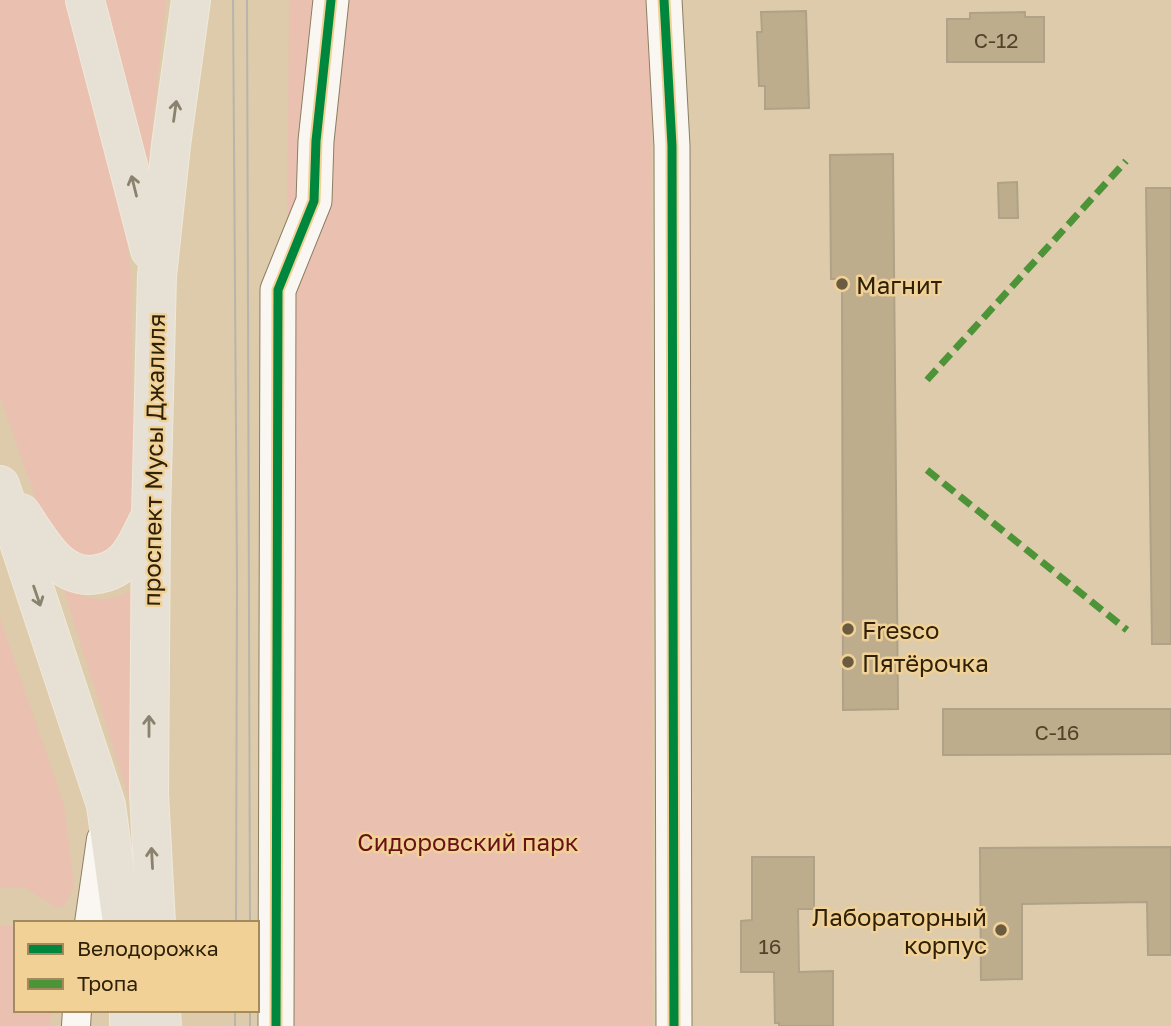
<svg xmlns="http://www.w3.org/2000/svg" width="1171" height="1026" viewBox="0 0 1171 1026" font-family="'Golos Text',sans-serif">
  <rect width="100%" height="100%" fill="#ddcbab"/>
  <g fill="#eac0b0">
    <path d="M0 0H72L121 189 131 274 134 522 107 554 85 556 71 551 40 510 0 397Z"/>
    <path d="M104 0H166L148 169Z"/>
    <path d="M289 0H651L652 1026H282Z"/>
    <path d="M63 587C85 600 110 605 132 589L129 798Z"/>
    <path d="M0 618 64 805 73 877V889L65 905 57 908 24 887 0 888Z"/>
    <path d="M0 925 16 926V1010H53L49 1026H0Z"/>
  </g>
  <g fill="#bead8d" stroke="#afa288" stroke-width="2">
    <path d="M806 11 809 108 765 109V86H759L757 32H762L761 12Z"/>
    <path d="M1025 12V17H1044V62H947V19H970V13Z"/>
    <path d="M893 154 898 709 843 710 842 279H831L830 155Z"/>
    <path d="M1017 182 1018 218H999L998 183Z"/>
    <path d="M1146 188H1171V644H1152Z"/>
    <path d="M943 709H1171V754L943 755Z"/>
    <path d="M1171 847V955H1148L1147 902 1022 904V979L981 980 980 848Z"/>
    <path d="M752 857H814V909H798L799 972 833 971V1026H779V1023H775L774 972H741V921L752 920Z"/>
  </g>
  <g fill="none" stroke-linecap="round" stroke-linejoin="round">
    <defs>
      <g id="minor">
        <path d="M89 923 101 839"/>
        <path d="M76 1026 77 1010"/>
      </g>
      <g id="tertiary">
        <path d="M664 0 672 146 674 1026"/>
        <path d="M276 1026 278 290 314 201 316 141 331 0"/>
      </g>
      <g id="primary">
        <path d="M85 0 150 250"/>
        <path d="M0 485 106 805 122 923"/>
        <path d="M21 513C39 540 60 582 98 574 109 572 118 568 126 559 137 548 143 529 151 516"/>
        <path d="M156 923 149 794 151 516 157 276 171 145 191 0"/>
        <path d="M129 1010V1026"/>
        <path d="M161 1010 162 1026"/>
      </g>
    </defs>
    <use href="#minor" stroke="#8b7e63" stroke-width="30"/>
    <use href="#tertiary" stroke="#8b7e63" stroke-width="37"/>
    <use href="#primary" stroke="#f0e8d9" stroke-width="40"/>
    <use href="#minor" stroke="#faf7f2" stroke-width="28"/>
    <use href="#tertiary" stroke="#faf7f2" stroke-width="35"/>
    <use href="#primary" stroke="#e7e1d5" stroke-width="38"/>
    <g stroke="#b9b5ac" stroke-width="2">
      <path d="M233 0 237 577 236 923"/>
      <path d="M247 0 250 923"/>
      <path d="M235 1026V1010"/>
      <path d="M250 1026V1010"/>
    </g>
    <g stroke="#4d9337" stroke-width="7" stroke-dasharray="14 7" stroke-linecap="butt">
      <path d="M927 380 1126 161"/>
      <path d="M927 470 1127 630"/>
    </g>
    <defs>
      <g id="cycleway">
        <path d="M664 0 672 146 674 1026"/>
        <path d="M276 1026 278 290 314 201 316 141 331 0"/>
      </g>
    </defs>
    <use href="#cycleway" stroke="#f2d196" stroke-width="13"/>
    <use href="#cycleway" stroke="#00873e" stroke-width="9"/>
  </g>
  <defs><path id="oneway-shaft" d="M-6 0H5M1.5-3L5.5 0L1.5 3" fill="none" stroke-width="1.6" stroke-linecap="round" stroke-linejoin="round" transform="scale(1.75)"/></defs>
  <g stroke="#8a816e">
    <use href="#oneway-shaft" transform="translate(175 111) rotate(-82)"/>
    <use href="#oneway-shaft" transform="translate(134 186) rotate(-104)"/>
    <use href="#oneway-shaft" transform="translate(37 596) rotate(71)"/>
    <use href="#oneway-shaft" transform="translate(149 726) rotate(-90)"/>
    <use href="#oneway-shaft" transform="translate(152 858) rotate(-93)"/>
  </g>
  <g fill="#6b5c41" stroke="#f2d196" stroke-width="2.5">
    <circle cx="842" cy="284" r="7"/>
    <circle cx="848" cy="629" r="7"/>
    <circle cx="848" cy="662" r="7"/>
    <circle cx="1001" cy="930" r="7"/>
  </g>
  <g text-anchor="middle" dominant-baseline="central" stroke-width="5" stroke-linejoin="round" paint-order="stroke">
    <g font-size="21" fill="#514429">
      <text x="996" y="40">С-12</text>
      <text x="1057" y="732">С-16</text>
      <text x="770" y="946">16</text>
    </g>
    <g font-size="24" fill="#2d2108" stroke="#f2d196" text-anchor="start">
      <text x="856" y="284">Магнит</text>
      <text x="862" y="629">Fresco</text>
      <text x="862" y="662">Пятёрочка</text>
      <text x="987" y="916" text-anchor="end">Лабораторный<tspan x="987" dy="28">корпус</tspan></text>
    </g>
    <g font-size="24" fill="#2d2108" stroke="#f2d196">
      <text transform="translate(153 460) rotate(-89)">проспект Мусы Джалиля</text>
    </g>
    <g font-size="24" fill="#681118" stroke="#f2d196">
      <text x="468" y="841">Сидоровский парк</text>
    </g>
  </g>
  <rect x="14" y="921" width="245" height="91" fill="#f2d196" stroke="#a38b5d" stroke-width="2"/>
  <rect x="28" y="944" width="35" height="10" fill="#00873e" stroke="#a38b5d" stroke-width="2"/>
  <text x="77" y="956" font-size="21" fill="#2d2108">Велодорожка</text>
  <rect x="28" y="979" width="35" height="10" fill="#4d9337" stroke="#a38b5d" stroke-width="2"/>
  <text x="77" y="991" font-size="21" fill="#2d2108">Тропа</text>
</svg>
